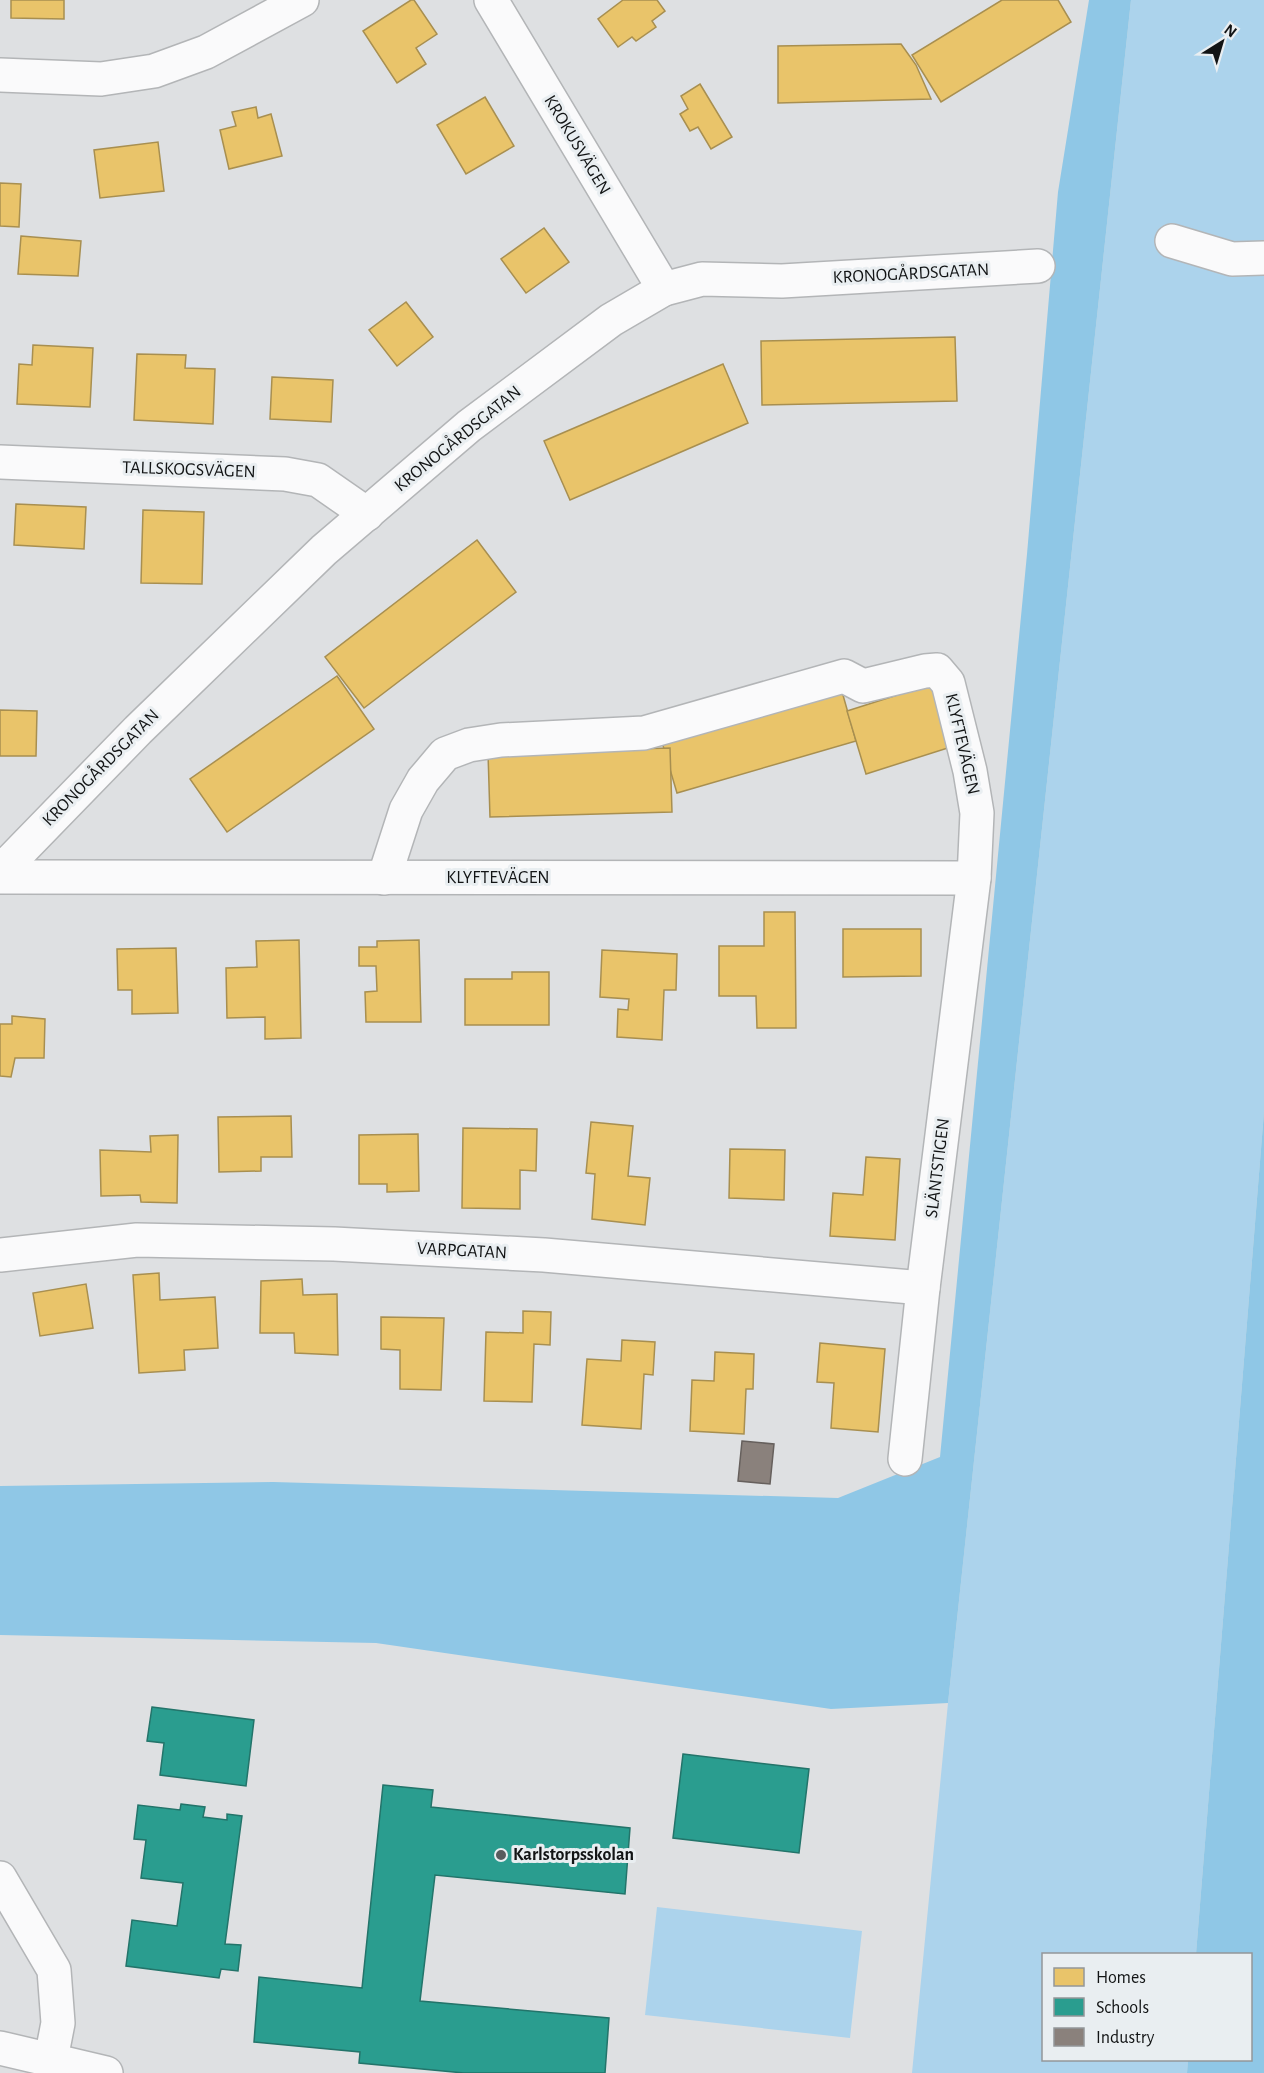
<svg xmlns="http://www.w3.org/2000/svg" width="1264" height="2073" viewBox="0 0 1264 2073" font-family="'Alegreya Sans',sans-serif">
  <rect width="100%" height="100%" fill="#dee0e2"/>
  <g fill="#acd3ec">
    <path d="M1131 0H1264V1112L1196 1954H1044V2060H1188L1187 2073H912L948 1703Z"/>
    <path d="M657 1907 862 1931 850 2038 645 2015Z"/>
  </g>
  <g fill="#8fc7e6">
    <path d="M1089 0H1131L948 1703 831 1709 376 1643 0 1635V1486L273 1482 838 1498 940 1457 1027 554 1058 192Z"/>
    <path d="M1264 1112V2073H1187L1188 2060H1250V1954H1196Z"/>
  </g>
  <g fill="#e9c46a" stroke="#a88f50" stroke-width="1.5">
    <path d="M11 0H64V19L11 18Z"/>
    <path d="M411 0H414L437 34 416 48 426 64 397 83 363 31Z"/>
    <path d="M623 0H657L665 11 652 21 656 27 636 41 632 37 618 47 598 19Z"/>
    <path d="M1002 0H1058L1071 22 941 102 912 55Z"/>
    <path d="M901 44 916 65 931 99 778 103V46Z"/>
    <path d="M700 84 732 137 711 149 698 127 690 131 680 114 688 109 681 96Z"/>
    <path d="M485 97 514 146 466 174 437 125Z"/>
    <path d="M256 107 258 118 271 114 282 156 229 169 220 130 236 126 232 112Z"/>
    <path d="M158 142 164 191 100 198 94 150Z"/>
    <path d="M0 183 21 184 19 227 0 226Z"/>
    <path d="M544 228 569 262 526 293 501 259Z"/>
    <path d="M21 236 81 241 78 276 18 274Z"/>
    <path d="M406 302 433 337 397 366 369 330Z"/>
    <path d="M955 337 957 401 762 405 761 341Z"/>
    <path d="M33 345 93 348 90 407 17 404 19 364 32 365Z"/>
    <path d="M137 354 186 355 185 368 215 369 213 424 134 420Z"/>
    <path d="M723 364 748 423 570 500 544 441Z"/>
    <path d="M272 377 333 380 331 422 270 419Z"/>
    <path d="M16 504 86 507 84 549 14 545Z"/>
    <path d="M143 510 204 512 202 584 141 583Z"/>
    <path d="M477 540 516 592 364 708 325 657Z"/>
    <path d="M337 676 374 729 227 832 190 779Z"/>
    <path d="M839 681 856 741 677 793 659 732Z"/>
    <path d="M935 683 954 746 866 774 847 711Z"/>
    <path d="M0 710 37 711 36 756H0Z"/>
    <path d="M670 748 672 812 490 817 488 753Z"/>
    <path d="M764 912H795L796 1028H757L756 996H719V946H764Z"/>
    <path d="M843 929H921V976L843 977Z"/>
    <path d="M299 940 301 1038 265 1039V1017L227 1018 226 968 257 967 256 941Z"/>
    <path d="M419 940 421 1022H366L365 992 377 991 376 966H359V947H377V941Z"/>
    <path d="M176 948 178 1013 132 1014V990H118L117 949Z"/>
    <path d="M602 950 677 954 676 990H664L662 1040 617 1037 618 1009 628 1010 629 999 600 997Z"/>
    <path d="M512 972H549V1025H465V979H512Z"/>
    <path d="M12 1016 45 1019 44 1058H15L11 1077 0 1076V1024H12Z"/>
    <path d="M291 1116 292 1157H261V1171L219 1172 218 1117Z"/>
    <path d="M591 1122 633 1126 628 1176 650 1178 645 1225 592 1219 595 1174 586 1173Z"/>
    <path d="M463 1128 537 1129 536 1171 520 1170V1209L462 1208Z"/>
    <path d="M418 1134 419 1191 387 1192V1184H359V1135Z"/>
    <path d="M178 1135 177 1203 141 1202 140 1195 101 1196 100 1150 151 1152 150 1136Z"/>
    <path d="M730 1149 785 1150 784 1200 729 1198Z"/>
    <path d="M866 1157 900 1159 895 1240 830 1236 833 1193 863 1195Z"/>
    <path d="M159 1273 160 1300 215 1297 218 1348 184 1350 185 1370 139 1373 133 1275Z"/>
    <path d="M302 1279 303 1295 337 1294 338 1355 295 1353 294 1333H260L261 1281Z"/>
    <path d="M86 1284 93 1328 40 1336 33 1293Z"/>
    <path d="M523 1311 551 1312 550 1345 534 1344 532 1402 484 1401 486 1332 523 1333Z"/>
    <path d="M381 1317 444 1318 441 1390 400 1389V1350L381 1349Z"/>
    <path d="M622 1340 655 1342 653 1375 644 1374 641 1429 582 1425 587 1359 621 1361Z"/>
    <path d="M820 1343 885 1349 878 1432 831 1428 834 1383 817 1382Z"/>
    <path d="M715 1352 754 1354 753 1389H746L744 1434 690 1431 692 1380 714 1381Z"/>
  </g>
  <g fill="#2a9d8f" stroke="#23746a" stroke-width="1.5">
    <path d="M152 1707 254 1720 246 1786 160 1775 164 1743 147 1741Z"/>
    <path d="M683 1754 809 1769 799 1853 673 1838Z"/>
    <path d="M383 1785 433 1790 431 1807 630 1828 625 1894 435 1875 420 2001 609 2018 605 2073H464L359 2063 360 2052 254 2042 259 1977 362 1988Z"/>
    <path d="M181 1804 205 1807 203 1817 227 1820V1814L242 1816 225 1944 241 1945 238 1971 221 1969 219 1978 126 1966 132 1920 177 1926 183 1883 141 1878 146 1840 134 1839 138 1805 180 1810Z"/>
  </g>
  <path fill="#8a817c" stroke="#66605d" stroke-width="1.5" d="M742 1441 774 1444 770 1484 738 1481Z"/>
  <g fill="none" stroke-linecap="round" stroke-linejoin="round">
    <defs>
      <g id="minor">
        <path d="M491 0 664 289"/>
        <path d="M0 75 101 79 154 71 206 52 302 0"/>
        <path d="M1172 241 1232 259 1264 258"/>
        <path d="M0 462 285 474 318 480 367 514"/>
        <path d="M0 872 138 730 324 550 469 426 611 320 664 289 702 279 782 281 1038 266"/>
        <path d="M0 877 974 878"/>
        <path d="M384 878 406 810 423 780 445 754 469 745 501 740 644 733 844 676 863 686 925 671 937 670 948 683 970 771 977 813 974 878 923 1288 905 1459"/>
        <path d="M0 1255 137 1240 334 1244 544 1255 923 1288"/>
        <path d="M0 1878 54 1970 58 2023 51 2059"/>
        <path d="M0 2048 106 2073"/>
      </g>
    </defs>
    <use href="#minor" stroke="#b3b5b7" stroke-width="36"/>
    <use href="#minor" stroke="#fafafb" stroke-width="33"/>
  </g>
  <circle fill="#595b5d" stroke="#e9eef1" stroke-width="2" cx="501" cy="1855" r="6"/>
  <g text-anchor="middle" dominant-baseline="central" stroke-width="6" stroke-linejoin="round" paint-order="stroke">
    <g font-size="18" fill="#121415" stroke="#e9eef1">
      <text transform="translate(577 145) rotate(59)">KROKUSVÄGEN</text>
      <text transform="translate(911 274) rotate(-3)">KRONOGÅRDSGATAN</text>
      <text transform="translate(458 439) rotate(-39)">KRONOGÅRDSGATAN</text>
      <text transform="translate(189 470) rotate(2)">TALLSKOGSVÄGEN</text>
      <text transform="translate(962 744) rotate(77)">KLYFTEVÄGEN</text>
      <text transform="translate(101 768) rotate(-45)">KRONOGÅRDSGATAN</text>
      <text x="498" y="878">KLYFTEVÄGEN</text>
      <text transform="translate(938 1168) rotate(-83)">SLÄNTSTIGEN</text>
      <text transform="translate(462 1251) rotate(3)">VARPGATAN</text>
    </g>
    <g font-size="18" font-weight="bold" fill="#121415" stroke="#e9eef1" text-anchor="start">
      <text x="513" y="1855">Karlstorpsskolan</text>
    </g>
  </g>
  <rect x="1042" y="1953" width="210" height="108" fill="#e9eef1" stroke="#939799" stroke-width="1.5"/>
  <rect x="1054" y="1968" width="30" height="18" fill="#e9c46a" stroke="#939799" stroke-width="1.5"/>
  <text x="1096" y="1983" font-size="18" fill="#121415">Homes</text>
  <rect x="1054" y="1998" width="30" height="18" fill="#2a9d8f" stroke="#939799" stroke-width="1.5"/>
  <text x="1096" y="2013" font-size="18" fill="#121415">Schools</text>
  <rect x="1054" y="2028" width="30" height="18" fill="#8a817c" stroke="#939799" stroke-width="1.5"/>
  <text x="1096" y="2043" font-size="18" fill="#121415">Industry</text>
  <g transform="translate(1222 42) rotate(37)" stroke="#e9eef1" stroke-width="4.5" paint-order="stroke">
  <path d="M0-4.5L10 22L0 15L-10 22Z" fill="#121415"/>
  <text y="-9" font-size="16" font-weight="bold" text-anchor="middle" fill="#121415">N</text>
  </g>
</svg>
